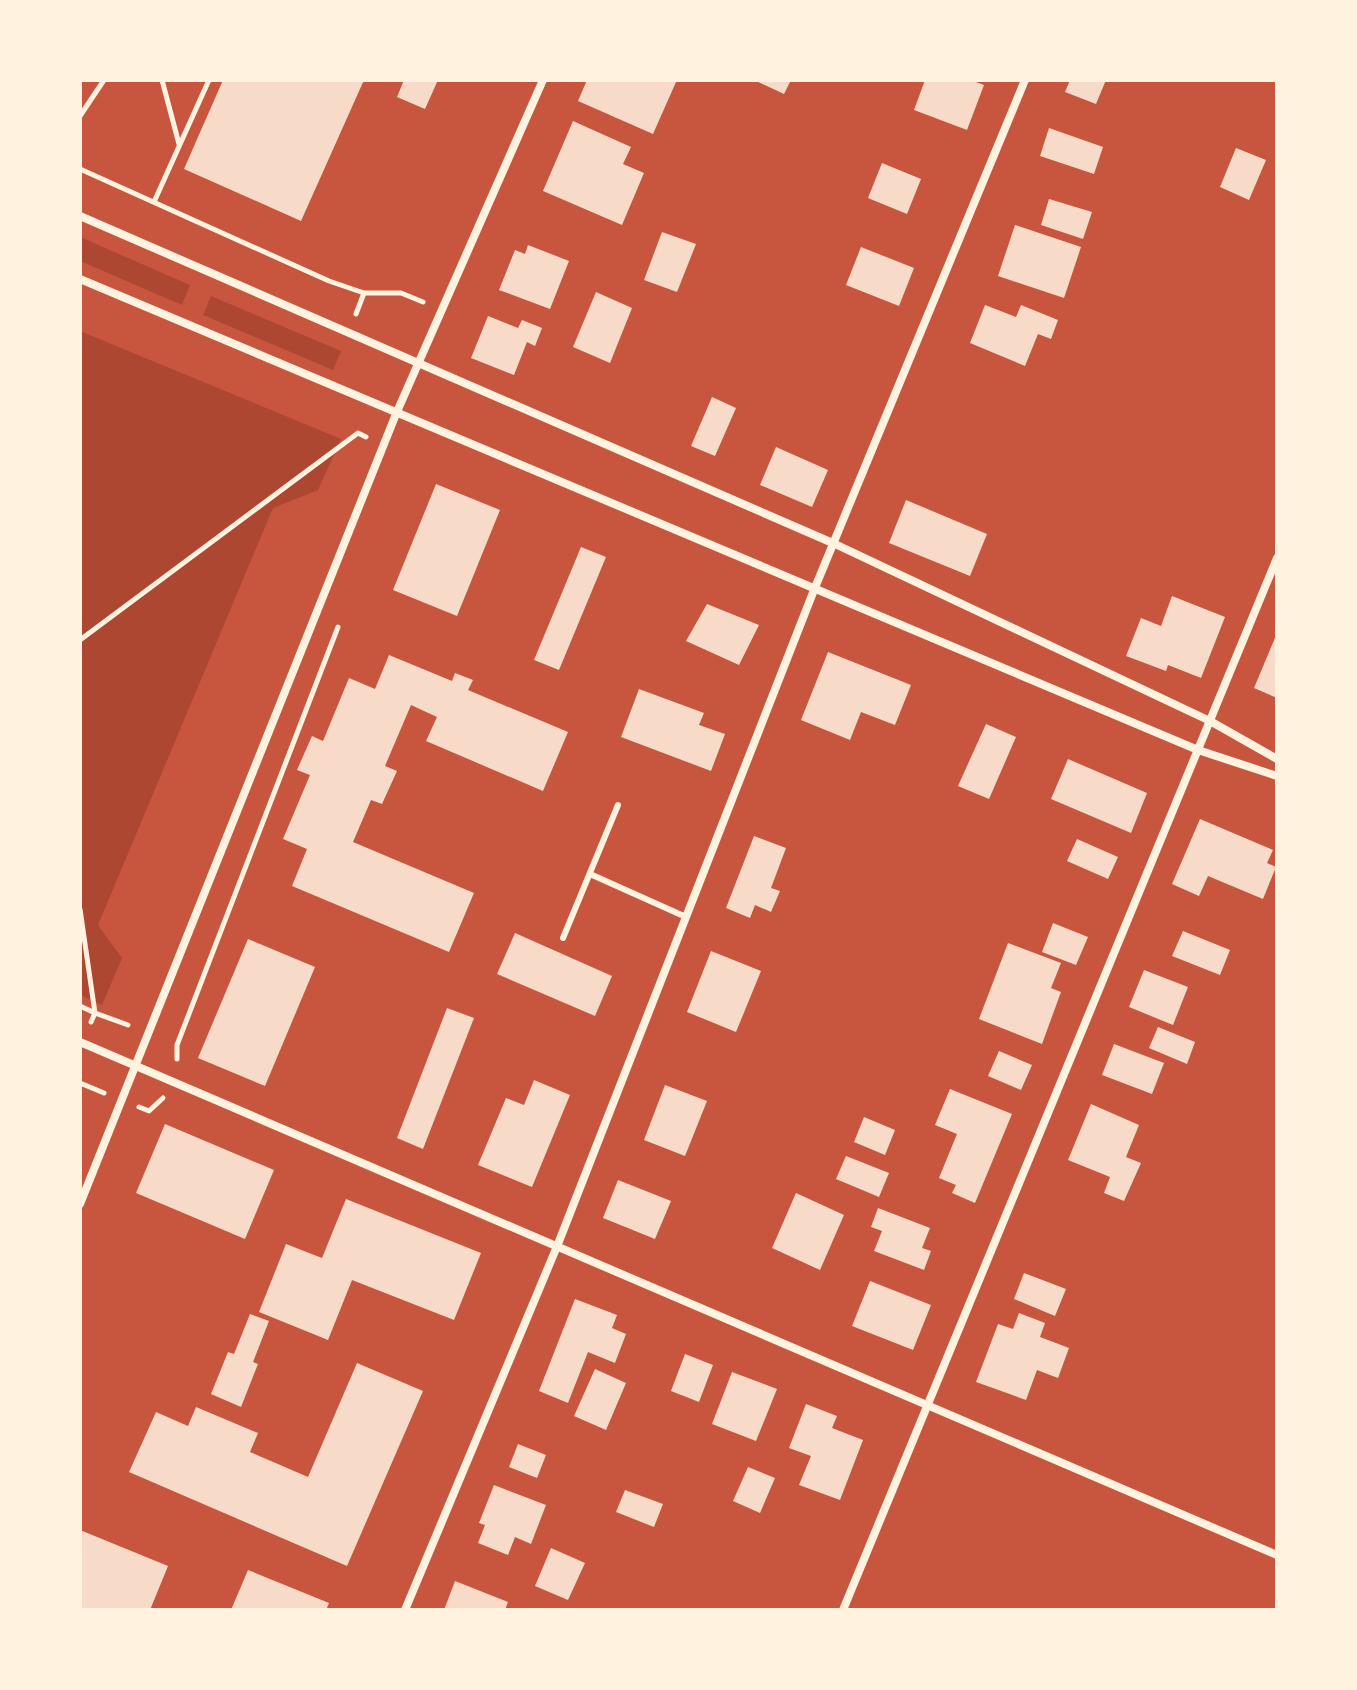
<svg xmlns="http://www.w3.org/2000/svg" width="1357" height="1690" viewBox="0 0 1357 1690" font-family="'Fira Sans',sans-serif">
  <rect width="100%" height="100%" fill="#c8553d"/>
  <g fill="#ae4732">
    <path d="M80 237 190 285 182 305 80 261Z"/>
    <path d="M211 296 341 351 333 370 203 315Z"/>
    <path d="M80 331 341 439 318 490 273 508 98 925 122 958 102 1005 80 995Z"/>
  </g>
  <g fill="#f7dbc8">
    <path d="M223 80H364L301 221 184 169Z"/>
    <path d="M404 80H438L425 109 397 97Z"/>
    <path d="M587 80H670L676 82 653 134 578 101Z"/>
    <path d="M754 80H791L784 94Z"/>
    <path d="M925 80H970L984 85 967 130 914 110Z"/>
    <path d="M1070 80H1106L1096 104 1065 92Z"/>
    <path d="M573 121 631 147 623 164 644 173 622 225 543 191Z"/>
    <path d="M1049 128 1103 147 1094 174 1040 156Z"/>
    <path d="M1236 148 1266 160 1249 200 1220 187Z"/>
    <path d="M882 163 921 179 907 214 868 198Z"/>
    <path d="M1049 199 1092 212 1083 239 1041 225Z"/>
    <path d="M1015 225 1081 247 1064 298 998 276Z"/>
    <path d="M662 232 696 244 677 292 644 280Z"/>
    <path d="M528 245 569 261 550 309 499 290 515 250 525 254Z"/>
    <path d="M861 247 914 268 899 306 846 285Z"/>
    <path d="M596 292 632 308 610 363 573 347Z"/>
    <path d="M985 305 1016 317 1021 305 1058 320 1051 339 1038 334 1025 366 970 343Z"/>
    <path d="M488 316 518 328 522 320 542 328 535 346 527 342 514 375 471 358Z"/>
    <path d="M712 397 736 408 715 456 691 446Z"/>
    <path d="M776 447 828 470 812 507 760 485Z"/>
    <path d="M436 484 500 510 457 616 393 590Z"/>
    <path d="M906 500 987 534 970 576 889 543Z"/>
    <path d="M581 547 606 557 559 670 534 660Z"/>
    <path d="M1172 596 1225 617 1201 678 1168 665 1166 671 1126 656 1141 618 1161 626Z"/>
    <path d="M707 604 759 625 739 665 686 641Z"/>
    <path d="M1277 633V698L1254 688Z"/>
    <path d="M828 652 911 685 895 725 861 712 850 740 801 720Z"/>
    <path d="M389 655 452 681 455 673 473 680 468 690 568 732 543 791 426 741 437 717 411 705 385 766 397 771 382 804 371 800 353 842 474 893 449 952 292 886 307 849 283 839 310 775 297 770 312 736 323 741 349 678 375 689Z"/>
    <path d="M639 689 704 713 699 725 725 734 711 771 621 737Z"/>
    <path d="M986 724 1016 737 989 799 958 786Z"/>
    <path d="M1068 759 1147 793 1131 833 1051 799Z"/>
    <path d="M1200 819 1273 850 1267 863 1276 867 1263 899 1208 876 1199 896 1172 884Z"/>
    <path d="M754 836 786 848 771 888 780 891 771 912 755 905 750 918 726 908Z"/>
    <path d="M1077 839 1118 857 1108 879 1067 861Z"/>
    <path d="M1053 923 1088 937 1076 965 1042 952Z"/>
    <path d="M1183 931 1230 950 1220 975 1172 956Z"/>
    <path d="M515 933 612 976 595 1016 497 974Z"/>
    <path d="M248 939 315 967 265 1086 198 1058Z"/>
    <path d="M1008 943 1061 963 1051 988 1061 992 1042 1044 979 1019Z"/>
    <path d="M711 951 761 971 736 1032 687 1012Z"/>
    <path d="M1144 970 1188 987 1173 1025 1129 1007Z"/>
    <path d="M447 1008 474 1018 423 1149 397 1138Z"/>
    <path d="M1158 1027 1195 1042 1187 1064 1149 1048Z"/>
    <path d="M1114 1044 1164 1063 1152 1094 1102 1075Z"/>
    <path d="M999 1051 1032 1065 1021 1090 988 1076Z"/>
    <path d="M534 1080 570 1095 532 1187 478 1165 506 1098 524 1105Z"/>
    <path d="M665 1085 707 1101 685 1156 644 1140Z"/>
    <path d="M950 1089 1012 1114 975 1203 952 1193 956 1185 939 1178 957 1134 935 1125Z"/>
    <path d="M1091 1104 1139 1125 1126 1157 1141 1163 1124 1201 1104 1193 1110 1177 1068 1160Z"/>
    <path d="M864 1117 895 1130 885 1155 854 1142Z"/>
    <path d="M165 1124 274 1170 245 1239 136 1193Z"/>
    <path d="M846 1156 889 1173 879 1197 836 1179Z"/>
    <path d="M618 1180 671 1201 655 1239 603 1218Z"/>
    <path d="M796 1193 844 1215 820 1270 772 1248Z"/>
    <path d="M346 1199 481 1253 454 1320 352 1280 328 1340 259 1312 286 1244 322 1258Z"/>
    <path d="M878 1208 930 1228 922 1248 931 1251 924 1270 874 1251 882 1231 871 1227Z"/>
    <path d="M1024 1273 1066 1289 1055 1316 1014 1299Z"/>
    <path d="M870 1281 931 1305 913 1350 852 1326Z"/>
    <path d="M575 1299 617 1315 612 1328 626 1334 615 1363 588 1352 568 1403 539 1391Z"/>
    <path d="M1019 1313 1045 1323 1040 1337 1069 1348 1058 1378 1037 1370 1026 1400 976 1382 998 1324 1013 1329Z"/>
    <path d="M250 1314 269 1321 253 1362 258 1364 241 1407 211 1394 228 1352 234 1354Z"/>
    <path d="M685 1354 713 1365 699 1402 671 1391Z"/>
    <path d="M357 1363 423 1391 347 1566 129 1472 156 1412 188 1426 196 1407 258 1433 250 1452 308 1477Z"/>
    <path d="M595 1369 626 1383 606 1430 574 1416Z"/>
    <path d="M732 1372 777 1389 756 1441 712 1424Z"/>
    <path d="M806 1404 837 1416 832 1428 863 1440 840 1500 799 1485 811 1456 789 1448Z"/>
    <path d="M518 1444 546 1455 537 1478 509 1467Z"/>
    <path d="M748 1467 775 1478 760 1513 733 1501Z"/>
    <path d="M494 1485 546 1505 531 1544 515 1537 508 1555 478 1543 485 1525 479 1523Z"/>
    <path d="M625 1490 663 1504 654 1527 616 1512Z"/>
    <path d="M80 1530 168 1566 150 1610H80Z"/>
    <path d="M551 1548 585 1563 568 1600 535 1586Z"/>
    <path d="M248 1570 329 1603 326 1610H231Z"/>
    <path d="M455 1581 508 1602 505 1610H444Z"/>
  </g>
  <g fill="none" stroke-linecap="round" stroke-linejoin="round">
    <g stroke="#fff3e0" stroke-width="5">
      <path d="M162 80 179 144"/>
      <path d="M80 116 104 80"/>
      <path d="M80 169 329 281 364 293H401L423 302"/>
      <path d="M154 202 209 80"/>
      <path d="M356 314 364 293"/>
      <path d="M80 640 358 433 366 437"/>
      <path d="M80 909 95 1013 80 1006"/>
      <path d="M91 1022 95 1013 128 1025"/>
      <path d="M177 1059V1045L338 627"/>
      <path d="M80 1083 104 1093"/>
      <path d="M139 1107 149 1111 163 1098"/>
    </g>
    <g stroke="#fff3e0" stroke-width="6">
      <path d="M590 874 686 917"/>
      <path d="M563 938 618 805"/>
    </g>
    <g stroke="#fff3e0" stroke-width="8">
      <path d="M80 216 835 544 1210 721 1277 759"/>
      <path d="M80 279 1198 750 1277 776"/>
      <path d="M80 1042 1277 1555"/>
      <path d="M80 1204 396 414 543 80"/>
      <path d="M405 1610 558 1244 814 590 1025 80"/>
      <path d="M843 1610 1277 558"/>
    </g>
  </g>
  <rect width="1357" height="1690" fill="none" stroke="#fff3e0" stroke-width="164"/>
</svg>
